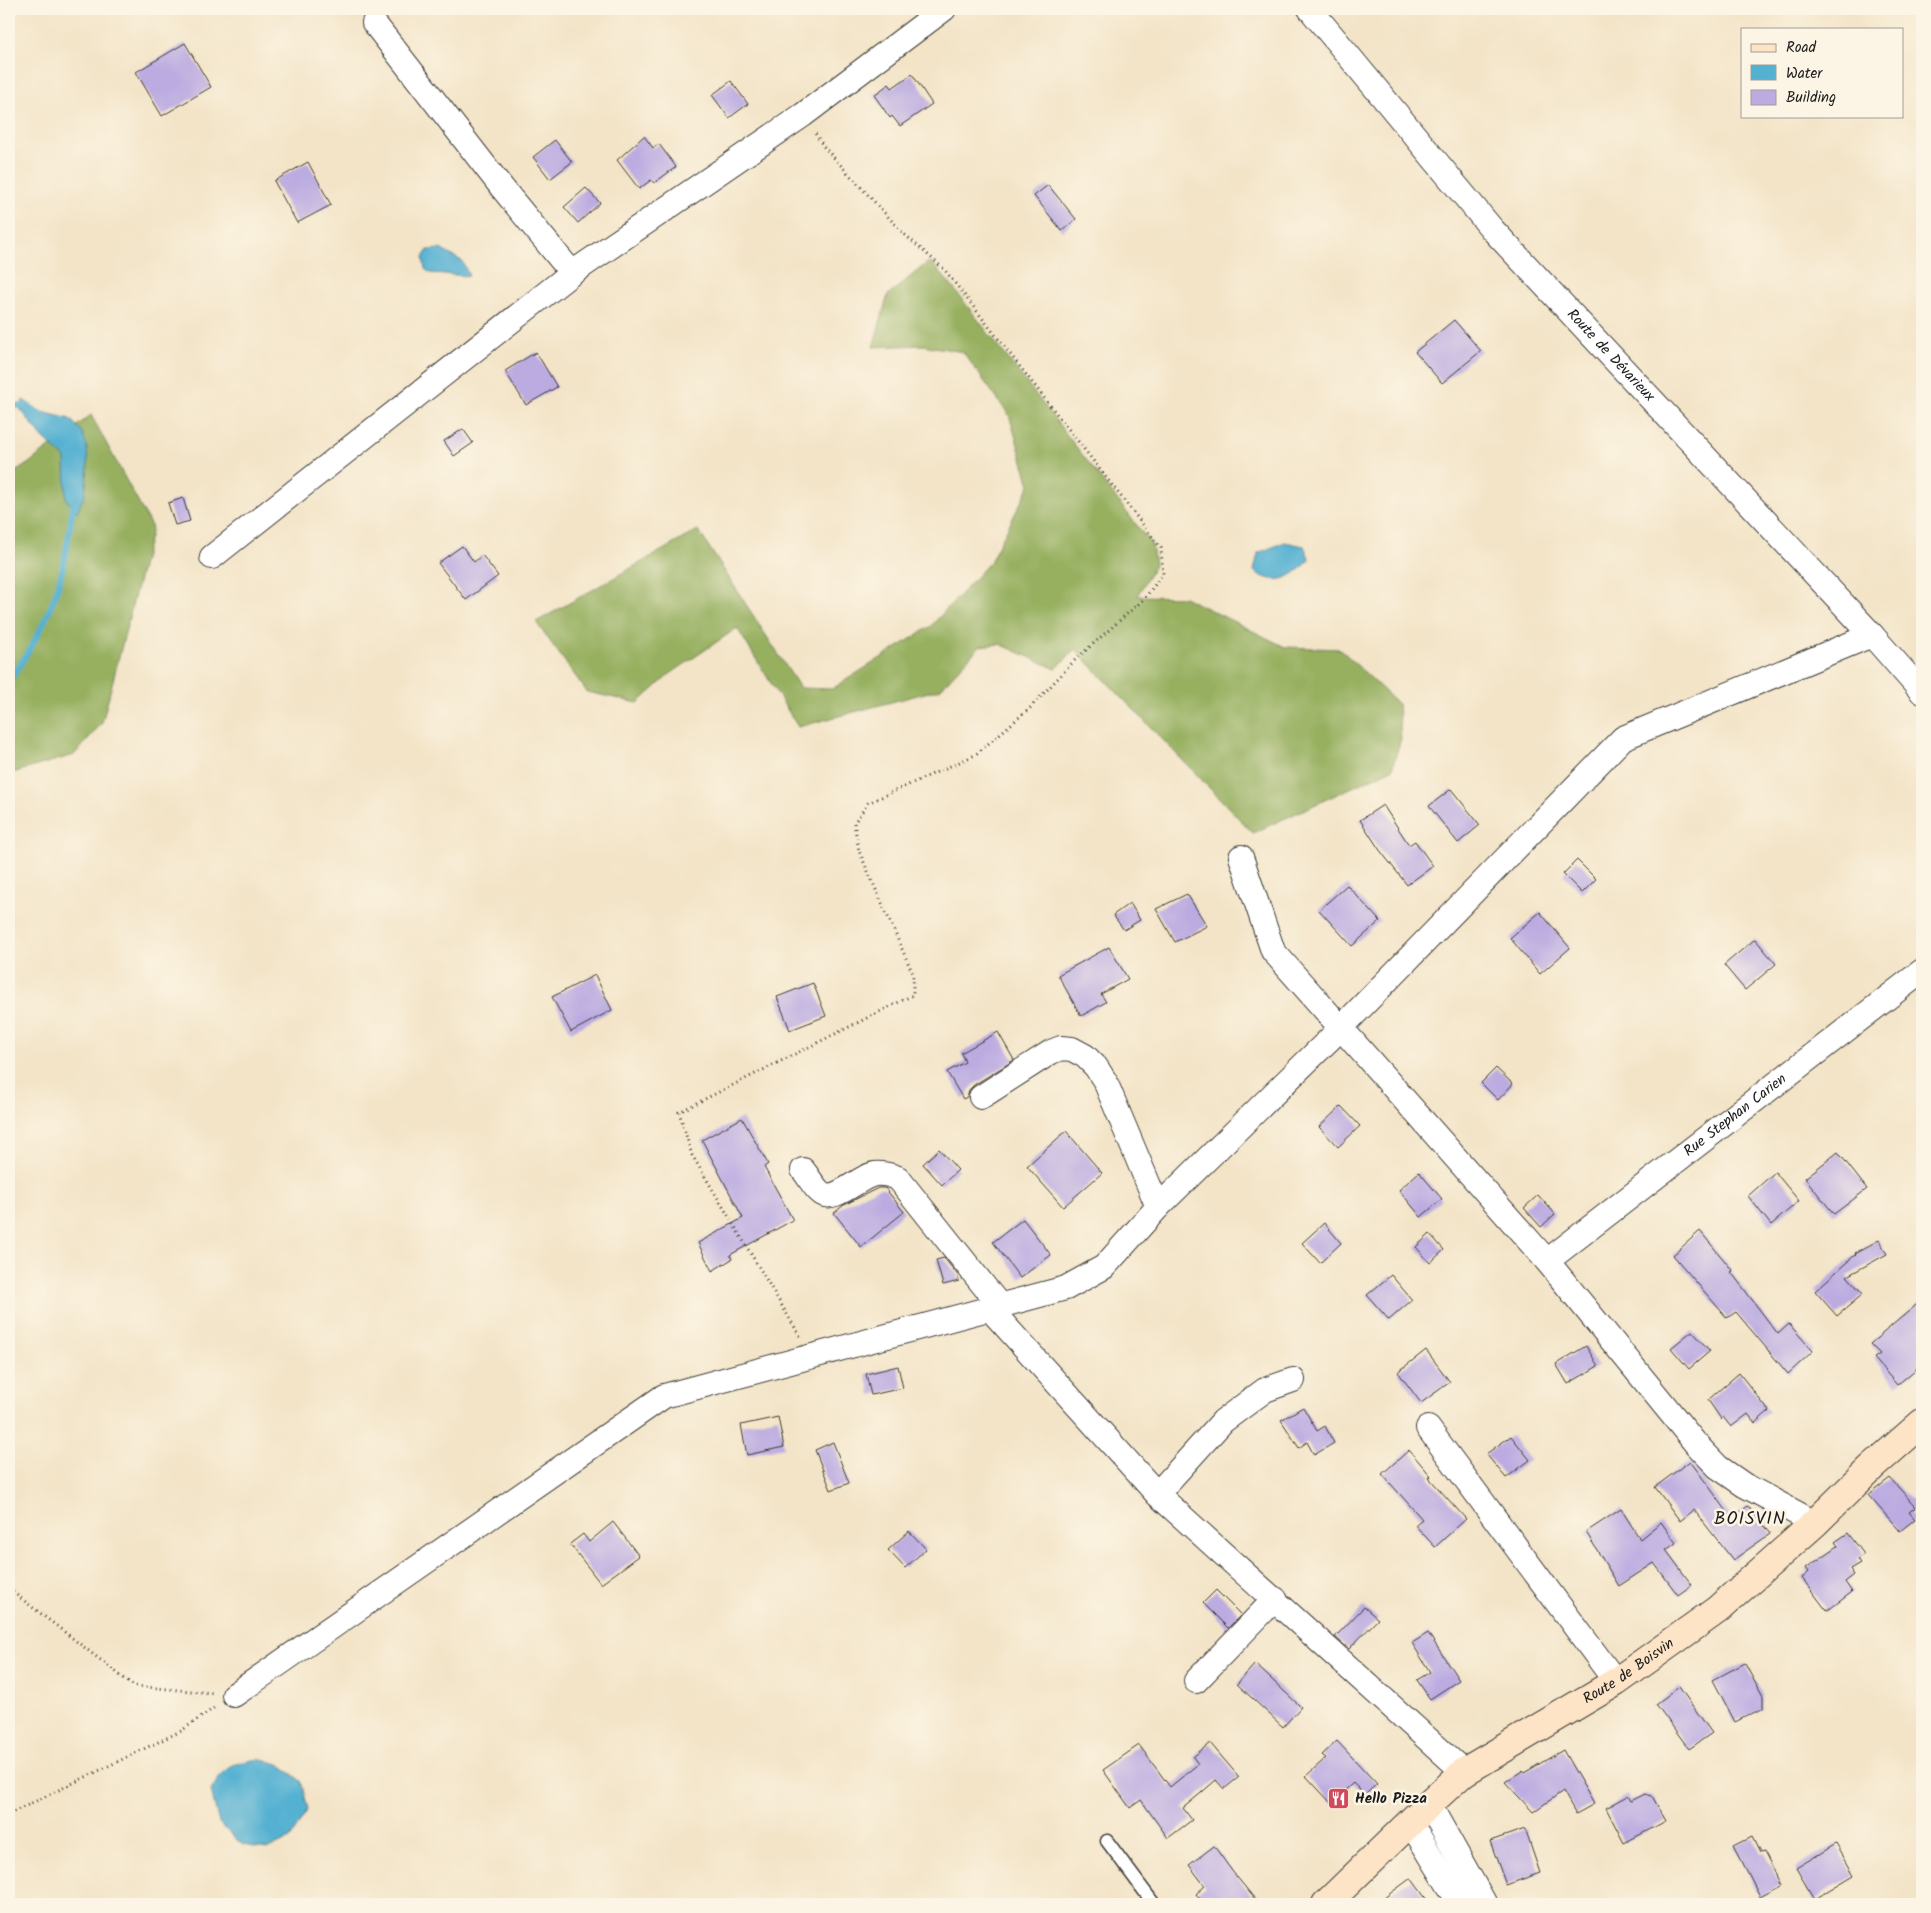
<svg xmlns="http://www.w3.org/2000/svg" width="1931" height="1913" viewBox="0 0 1931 1913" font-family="Kalam,sans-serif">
  <rect width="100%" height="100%" fill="#fcf5e5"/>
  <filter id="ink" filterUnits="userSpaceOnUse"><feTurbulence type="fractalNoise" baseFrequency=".02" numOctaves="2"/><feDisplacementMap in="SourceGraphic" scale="10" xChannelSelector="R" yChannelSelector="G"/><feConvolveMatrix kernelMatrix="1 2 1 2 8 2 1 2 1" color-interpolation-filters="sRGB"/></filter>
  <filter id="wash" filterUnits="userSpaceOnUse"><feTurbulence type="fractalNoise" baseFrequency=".0096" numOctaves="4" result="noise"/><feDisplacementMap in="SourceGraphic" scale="20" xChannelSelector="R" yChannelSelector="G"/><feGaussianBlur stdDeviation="1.12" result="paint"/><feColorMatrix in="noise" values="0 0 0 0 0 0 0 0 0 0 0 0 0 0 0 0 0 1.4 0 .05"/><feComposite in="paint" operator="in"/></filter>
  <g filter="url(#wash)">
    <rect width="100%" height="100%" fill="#f3e4c7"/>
    <g fill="#97b061" stroke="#5a663e">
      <path d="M927 263 933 264 955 290 1152 545 1155 565 1137 596 1184 597 1285 647 1340 649 1398 704 1401 738 1392 769 1253 833 1075 649 1056 669 1000 644 980 646 940 689 798 727 737 628 670 674 638 703 587 692 536 622 698 530 800 688 832 689 931 626 990 562 1030 485 1009 415 963 352 923 345 873 347 888 295Z"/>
      <path d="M91 415 152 528 102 723 74 755 9 774V476L29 463Z"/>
    </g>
    <g fill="#54b1d2" stroke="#386677">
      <path d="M440 249 462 261 469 276 430 273 425 269 423 257 428 250Z"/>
      <path d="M23 400 42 412 70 419 82 432 87 447 88 466 85 494 77 512 66 499 65 458 43 438 21 410Z"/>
      <path d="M1285 542 1304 546 1310 560C1292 577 1277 588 1254 571L1258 553Z"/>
      <path d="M259 1759 279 1764 301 1781 308 1809 290 1839 267 1849 243 1845 219 1823 211 1791C226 1764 231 1764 259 1759Z"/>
    </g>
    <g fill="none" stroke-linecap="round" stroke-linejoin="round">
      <g stroke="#54b1d2" stroke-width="6">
        <path d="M9 405 30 407"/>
        <path d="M9 683C25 656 44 628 54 598 65 567 69 533 74 500"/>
      </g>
    </g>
    <g id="blocks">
      <g fill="#bbabe1">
        <path d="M185 43 211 87 162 116 136 72Z"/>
        <path d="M912 74 932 104 900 126 892 116 890 118 874 95 889 84 892 88Z"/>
        <path d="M731 81 748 104 729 118 712 95Z"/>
        <path d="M644 136 653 148 659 144 676 167 654 183 651 180 639 189 617 160Z"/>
        <path d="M555 140 572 162 550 179 533 157Z"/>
        <path d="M308 162 331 205 297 223 274 181Z"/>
        <path d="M1048 185 1076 219 1062 231 1034 196Z"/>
        <path d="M586 188 600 203 578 223 564 207Z"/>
        <path d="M1454 320 1481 351 1442 383 1415 352Z"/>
        <path d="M536 352 557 387 526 405 505 371Z"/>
        <path d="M463 429 473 443 454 456 444 441Z"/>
        <path d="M183 498 190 521 175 525 168 503Z"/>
        <path d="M462 546 474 562 482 555 498 576 466 600 438 563Z"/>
        <path d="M1451 789 1480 825 1458 843 1429 806Z"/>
        <path d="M1383 805 1409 845 1415 841 1433 866 1407 885 1379 849 1360 820Z"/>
        <path d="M1577 860 1596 879 1582 893 1563 874Z"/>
        <path d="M1347 885 1380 921 1352 946 1319 910Z"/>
        <path d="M1187 894 1207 926 1175 942 1156 909Z"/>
        <path d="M1130 903 1140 920 1124 930 1113 915Z"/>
        <path d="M1540 912 1570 948 1540 974 1510 938Z"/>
        <path d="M1755 939 1776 964 1745 990 1724 965Z"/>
        <path d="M1109 947 1128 979 1101 994 1106 1002 1081 1016 1058 975Z"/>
        <path d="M595 975 612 1010 571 1032 552 997Z"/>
        <path d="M813 983 826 1016 790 1030 777 997Z"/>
        <path d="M998 1032 1014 1060 974 1085 969 1090 967 1097 963 1099 947 1072 965 1062 961 1053Z"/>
        <path d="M1496 1068 1513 1084 1498 1100 1481 1083Z"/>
        <path d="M1341 1106 1360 1126 1338 1147 1319 1127Z"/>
        <path d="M742 1118 768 1164 764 1167 793 1220 730 1255 732 1259 712 1271 698 1243 743 1218 702 1140Z"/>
        <path d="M1066 1131 1102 1173 1063 1207 1027 1166Z"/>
        <path d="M939 1149 958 1170 942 1185 923 1164Z"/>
        <path d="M1838 1152 1867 1189 1834 1214 1805 1178Z"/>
        <path d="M1419 1172 1442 1199 1421 1217 1399 1190Z"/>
        <path d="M1775 1172 1799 1201 1771 1225 1748 1196Z"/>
        <path d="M878 1188H885L904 1212 861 1247 834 1213 844 1205Z"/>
        <path d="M1538 1195 1555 1214 1541 1227 1524 1208Z"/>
        <path d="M1023 1219 1051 1255 1020 1278 993 1242Z"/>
        <path d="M1324 1223 1341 1243 1320 1263 1302 1243Z"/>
        <path d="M1700 1231 1733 1271 1731 1272 1778 1334 1789 1324 1813 1351 1788 1374 1736 1312 1727 1318 1673 1255Z"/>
        <path d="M1430 1234 1444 1250 1430 1263 1416 1247Z"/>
        <path d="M1879 1240 1887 1254 1847 1276 1863 1294 1837 1316 1815 1291 1856 1254 1855 1253Z"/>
        <path d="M944 1258 957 1274 959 1281 943 1285 936 1260Z"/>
        <path d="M1391 1275 1412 1300 1389 1320 1367 1295Z"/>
        <path d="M1922 1300V1364L1897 1385 1874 1358 1880 1354 1870 1344Z"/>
        <path d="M1692 1331 1710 1351 1689 1369 1671 1348Z"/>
        <path d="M1586 1346 1598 1366 1568 1384 1556 1364Z"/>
        <path d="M1426 1350 1450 1382 1421 1403 1398 1372Z"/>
        <path d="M898 1366 903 1388 871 1395 866 1374Z"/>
        <path d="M1739 1373 1769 1411 1755 1423 1748 1414 1731 1427 1723 1417 1721 1419 1708 1400Z"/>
        <path d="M1303 1407 1317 1431 1325 1426 1334 1443 1314 1455 1307 1442 1299 1448 1281 1420Z"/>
        <path d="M778 1417 784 1447 747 1455 741 1425Z"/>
        <path d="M1511 1436 1530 1460 1506 1478 1486 1454Z"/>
        <path d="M833 1442 849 1483 831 1490 815 1450Z"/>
        <path d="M1409 1450 1431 1476 1429 1478 1466 1519 1435 1547 1415 1525 1422 1519 1382 1474Z"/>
        <path d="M1690 1461 1732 1518 1748 1506 1770 1534 1733 1560 1694 1510 1680 1521 1655 1487Z"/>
        <path d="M1890 1478 1916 1507 1909 1512 1915 1519 1900 1531 1868 1495Z"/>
        <path d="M1621 1509 1640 1539 1661 1522 1676 1543 1666 1550 1692 1585 1678 1595 1654 1563 1619 1586 1586 1532Z"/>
        <path d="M613 1522 639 1556 601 1584 570 1544 583 1534 589 1542Z"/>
        <path d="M909 1531 926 1549 905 1568 888 1550Z"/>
        <path d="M1848 1533 1864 1554 1857 1559 1860 1563 1850 1569 1854 1575 1845 1582 1852 1592 1827 1611 1802 1578 1809 1572 1806 1568 1838 1546 1835 1542Z"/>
        <path d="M1216 1590 1241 1615 1228 1628 1203 1603Z"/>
        <path d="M1364 1607 1378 1619 1349 1649 1335 1637Z"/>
        <path d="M1428 1633 1459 1680 1430 1699 1417 1680 1430 1672 1412 1643Z"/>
        <path d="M1745 1663 1763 1696V1708L1735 1722 1713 1680Z"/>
        <path d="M1255 1664 1301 1707 1283 1727 1237 1684Z"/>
        <path d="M1679 1687 1712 1733 1689 1749 1656 1704Z"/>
        <path d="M1337 1741 1377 1784 1365 1795 1353 1783 1331 1803 1306 1776 1326 1758 1322 1755Z"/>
        <path d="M1210 1743 1239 1777 1224 1789 1216 1780 1201 1793 1183 1808 1192 1820 1168 1838 1141 1800 1130 1808 1103 1770 1139 1745 1170 1787 1198 1764 1193 1757Z"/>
        <path d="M1563 1750 1594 1804 1576 1814 1563 1791 1533 1812 1505 1782 1522 1771 1524 1773Z"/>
        <path d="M1645 1794 1652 1796 1666 1821 1624 1843 1606 1808 1628 1796 1631 1801Z"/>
        <path d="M1525 1829 1540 1873 1506 1885 1490 1841Z"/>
        <path d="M1752 1837 1760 1853 1764 1852 1781 1885 1760 1896 1734 1846Z"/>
        <path d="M1836 1844 1854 1875 1814 1899 1796 1868Z"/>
        <path d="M1214 1846 1232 1871 1259 1904H1204L1196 1894 1205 1886 1189 1865Z"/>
        <path d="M1411 1878 1430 1904H1376Z"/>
      </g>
    </g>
  </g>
  <g filter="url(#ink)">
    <use href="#blocks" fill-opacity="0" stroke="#3c3a36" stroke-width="1"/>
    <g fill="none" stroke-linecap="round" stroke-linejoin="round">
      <defs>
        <path id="lane" d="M1107 1841 1154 1904"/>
        <g id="street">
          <path id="s1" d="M1310 9 1492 229 1872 635 1922 692"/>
          <path d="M374 23 503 189 572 273"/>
          <path d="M212 557 572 273 803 115 944 9"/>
          <path d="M1241 857 1273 951 1547 1261 1696 1444 1718 1467 1744 1485 1815 1523"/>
          <path d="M981 1097 1051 1052 1061 1048 1072 1049 1085 1056 1096 1067 1105 1081 1158 1207"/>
          <path d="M803 1170C809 1177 813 1186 820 1192 834 1205 859 1176 875 1174 883 1173 890 1175 898 1178L1000 1306"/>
          <path id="s2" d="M1547 1261 1922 971"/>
          <path d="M990 1309 1157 1494 1464 1772"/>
          <path d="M1428 1428 1616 1682"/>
          <path d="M1157 1494 1223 1421 1265 1390 1293 1380"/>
          <path d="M1196 1681 1275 1599"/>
          <path d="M234 1695 664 1396 1066 1288 1104 1267 1158 1207 1341 1028 1623 738 1872 635"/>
          <path d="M1429 1804 1485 1904"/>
          <path d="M1410 1822 1460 1904"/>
        </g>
        <g id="secondary">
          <path id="s3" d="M1326 1904 1429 1804 1464 1772 1616 1682 1717 1610 1815 1523 1872 1467 1922 1423"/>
        </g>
      </defs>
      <use href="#lane" stroke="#3c3a36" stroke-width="15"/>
      <use href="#street" stroke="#3c3a36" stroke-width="26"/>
      <use href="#secondary" stroke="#3c3a36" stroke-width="30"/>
      <g stroke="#3c3a36" stroke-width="3" stroke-dasharray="1 4" stroke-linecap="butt">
        <path d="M800 1336 692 1155 679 1112 913 995V974L859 851 854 823 868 803 975 755 1030 708 1076 659 1144 599 1163 574 1161 548 944 269 903 233 824 147 814 132"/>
        <path d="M9 1589 134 1686 213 1693"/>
        <path d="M9 1814 181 1731 217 1706"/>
      </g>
      <use href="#lane" stroke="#fff" stroke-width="12"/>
      <use href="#street" stroke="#fff" stroke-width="24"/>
      <use href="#secondary" stroke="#fee4c6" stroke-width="28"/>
    </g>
  </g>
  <defs>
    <symbol id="restaurant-square" viewBox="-11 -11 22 22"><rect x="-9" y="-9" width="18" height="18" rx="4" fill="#d1495b" stroke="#fcf5e5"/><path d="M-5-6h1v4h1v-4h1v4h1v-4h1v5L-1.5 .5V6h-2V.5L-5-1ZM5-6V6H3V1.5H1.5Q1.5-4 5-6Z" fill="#fff"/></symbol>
  </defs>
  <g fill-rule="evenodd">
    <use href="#restaurant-square" x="1326" y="1786" width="25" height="25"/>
  </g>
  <g text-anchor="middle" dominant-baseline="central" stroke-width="5" stroke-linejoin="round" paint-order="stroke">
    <g font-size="15" fill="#1c1c1c" stroke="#fcf5e5">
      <text stroke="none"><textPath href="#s1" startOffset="459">Route de Dévarieux</textPath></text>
      <text stroke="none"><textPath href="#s2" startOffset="238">Rue Stephan Carien</textPath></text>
      <text stroke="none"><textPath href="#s3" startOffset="384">Route de Boisvin</textPath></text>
    </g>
    <g font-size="15" font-weight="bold" fill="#1c1c1c" stroke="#fcf5e5" text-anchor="start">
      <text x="1355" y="1799">Hello Pizza</text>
    </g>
    <g font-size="18" letter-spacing="1" fill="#1c1c1c" stroke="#fcf5e5">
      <text x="1750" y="1519">BOISVIN</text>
    </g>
  </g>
  <rect width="1931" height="1913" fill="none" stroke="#fcf5e5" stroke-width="30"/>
  <rect x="1741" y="28" width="162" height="90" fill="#fcf5e5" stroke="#a29e95"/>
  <rect x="1751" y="44" width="25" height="8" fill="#fee4c6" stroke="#a29e95"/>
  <text x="1786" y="52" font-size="15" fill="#1c1c1c">Road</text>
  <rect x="1751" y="65" width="25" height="15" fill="#54b1d2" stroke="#a29e95"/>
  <text x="1786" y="78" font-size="15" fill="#1c1c1c">Water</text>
  <rect x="1751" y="90" width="25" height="15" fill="#bbabe1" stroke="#a29e95"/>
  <text x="1786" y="102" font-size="15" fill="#1c1c1c">Building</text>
</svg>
